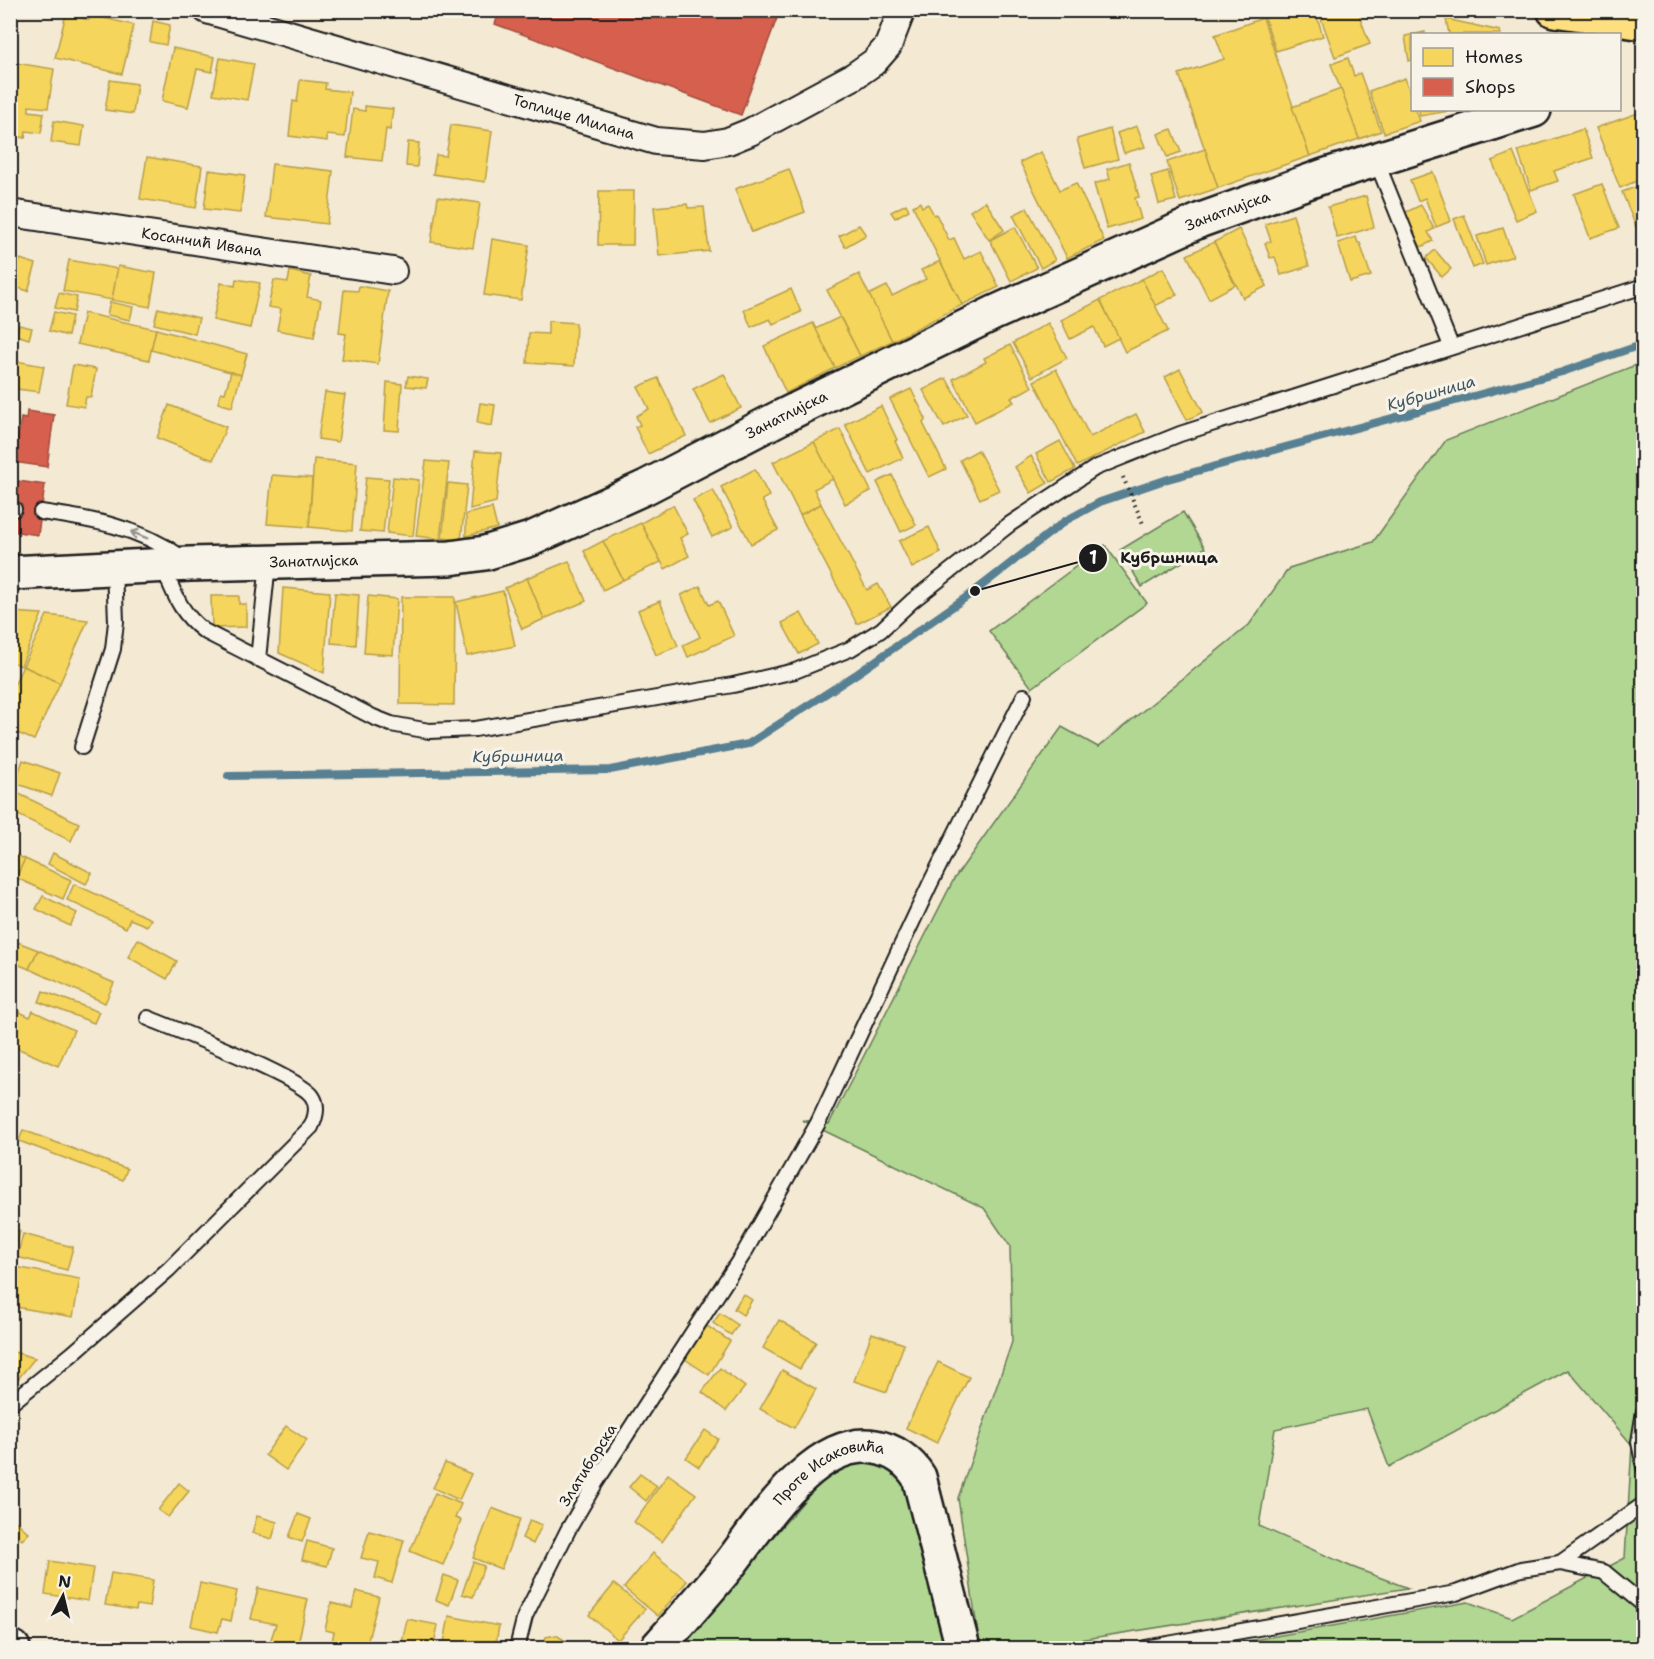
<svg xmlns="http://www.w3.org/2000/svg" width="1654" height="1659" viewBox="0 0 1654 1659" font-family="'Shantell Sans',sans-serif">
  <rect width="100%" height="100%" fill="#f4e9d3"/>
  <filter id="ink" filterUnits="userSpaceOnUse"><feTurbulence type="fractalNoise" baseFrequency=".0167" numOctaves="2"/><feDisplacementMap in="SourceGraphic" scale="12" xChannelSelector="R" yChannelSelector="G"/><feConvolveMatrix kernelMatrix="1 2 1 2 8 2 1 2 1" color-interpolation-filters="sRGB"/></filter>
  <g filter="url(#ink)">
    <g fill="#b1d792" stroke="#667a57" stroke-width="1.5">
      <path d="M1643 362V1648H1208L1468 1602 1512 1618 1625 1558 1632 1445 1568 1370 1389 1467 1367 1409 1275 1429 1259 1526 1352 1567 1408 1588 1028 1648H980L958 1498 1012 1342 1010 1246 984 1208 802 1120 829 1124 954 879 1062 727 1098 747 1249 625 1289 568 1373 542 1446 440Z"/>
      <path d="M1183 512 1205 548 1142 587 1120 550Z"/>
      <path d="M1105 545 1147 603 1032 688 989 631Z"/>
      <path d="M867 1461 898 1469 917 1500 953 1648H677L836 1464Z"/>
    </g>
    <g fill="#f6d55c" stroke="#b59e49" stroke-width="1.5">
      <path d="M1262 10H1315L1323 36 1276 51Z"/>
      <path d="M1318 10H1357L1370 44 1335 57Z"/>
      <path d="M66 14 89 20 91 15 134 25 122 74 55 58Z"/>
      <path d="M1263 18 1310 156 1218 188 1179 74 1224 59 1215 35Z"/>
      <path d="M1446 19 1500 31 1501 34H1449Z"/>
      <path d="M153 21 170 25 166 45 150 42Z"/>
      <path d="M1425 32V34H1412V60L1409 61 1405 36Z"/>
      <path d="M173 48 215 57 212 72 197 69 188 107 162 101Z"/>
      <path d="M220 58 254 64 247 100 213 94Z"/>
      <path d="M1348 58 1354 76 1360 73 1381 131 1359 139 1331 64Z"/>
      <path d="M10 62 54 69 48 108 29 106V111L44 113 41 133 26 131 25 138 10 135Z"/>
      <path d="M1405 78 1412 99V110H1416L1420 121 1384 133 1369 91Z"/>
      <path d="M110 80 137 84 133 114 105 110Z"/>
      <path d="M300 80 326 83 325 89 350 92 345 137 327 135V141L289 136 293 101 297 102Z"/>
      <path d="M1341 89 1359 139 1310 156 1292 107Z"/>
      <path d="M365 106 393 109 390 130 386 129 382 161 347 157 353 109 365 111Z"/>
      <path d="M1419 110H1455L1420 116Z"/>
      <path d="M1638 113 1644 128V178L1620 188 1596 128Z"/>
      <path d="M54 121 84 126 81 146 51 142Z"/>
      <path d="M451 125 492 131 485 182 433 174 436 155 446 156Z"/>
      <path d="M1137 126 1145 147 1124 153 1117 133Z"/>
      <path d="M1110 129 1118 159 1085 168 1077 139Z"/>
      <path d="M1172 129 1181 152 1167 157 1158 134Z"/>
      <path d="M1583 129 1593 158 1554 171 1558 181 1531 190 1518 151Z"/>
      <path d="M408 142 419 143 417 167 406 166Z"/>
      <path d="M1205 149 1218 188 1180 201 1167 162Z"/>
      <path d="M1041 152 1060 190 1076 183 1104 240 1067 258 1020 162Z"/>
      <path d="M1513 152 1537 211 1516 220 1492 161Z"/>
      <path d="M147 157 202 166 196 208 140 199Z"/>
      <path d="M1129 162 1139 197 1135 198 1141 219 1107 229 1094 184 1110 179 1107 169Z"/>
      <path d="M272 164 333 171 327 224 266 217Z"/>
      <path d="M789 169 805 212 752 232 735 189Z"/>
      <path d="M209 170 245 175 240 213 204 209Z"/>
      <path d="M1168 171 1176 200 1159 204 1151 176Z"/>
      <path d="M1433 172 1451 221 1436 227 1425 198 1418 201 1410 180Z"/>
      <path d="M1602 184 1619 228 1590 238 1574 194Z"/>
      <path d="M1644 184V242H1642L1622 192Z"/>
      <path d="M599 191H634L633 245H598Z"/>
      <path d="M1366 196 1374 227 1337 238 1328 207Z"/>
      <path d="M438 197 480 203 473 248 431 242Z"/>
      <path d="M985 201 1004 230 989 240 970 211Z"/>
      <path d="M920 202 922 207 928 204 934 215 936 214 949 240 954 238 964 259 981 251 999 287 962 305 913 206Z"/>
      <path d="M687 204 688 208 704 207 709 251 659 256 654 207Z"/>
      <path d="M906 204 909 210 895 218 891 212Z"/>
      <path d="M1421 205 1434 229 1428 232 1433 241 1421 247 1404 213Z"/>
      <path d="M1027 208 1055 260 1041 268 1013 215Z"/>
      <path d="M1293 215 1309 266 1281 275 1275 257 1270 258 1265 243 1271 241 1265 224Z"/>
      <path d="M1464 215 1483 264 1473 268 1454 219Z"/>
      <path d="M859 225 866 235 845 247 839 236Z"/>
      <path d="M1015 227 1037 268 1011 281 990 240Z"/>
      <path d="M1503 228 1513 256 1486 265 1477 236Z"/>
      <path d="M1239 229 1267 286 1243 298 1214 242Z"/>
      <path d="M1356 237 1358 243H1360L1371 276 1350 282 1338 243Z"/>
      <path d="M492 239 529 245 521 300 484 295Z"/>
      <path d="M1214 242 1235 285 1209 299 1187 255Z"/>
      <path d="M1435 250 1451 269 1442 277 1426 258Z"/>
      <path d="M20 259 36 264 28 291 12 286Z"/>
      <path d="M69 260 118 269 112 300 63 291Z"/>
      <path d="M940 261 962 305 892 341 868 295 887 286 892 296 926 279 921 270Z"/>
      <path d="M118 266 156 273 150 307 112 300Z"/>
      <path d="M1163 268 1177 295 1155 306 1142 279Z"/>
      <path d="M290 271 311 276 307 297 321 300 314 337 277 330 281 309 268 307 274 280 288 282Z"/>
      <path d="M859 274 892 341 860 356 827 290Z"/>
      <path d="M236 279 260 283 250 328 213 320 221 283 235 286Z"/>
      <path d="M1142 279 1168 331 1125 352 1100 300Z"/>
      <path d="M359 286 388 291 378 364 342 359 346 334 339 333 344 290 358 291Z"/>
      <path d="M791 289 801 312 773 324 770 319 751 327 744 310Z"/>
      <path d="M59 293 77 297 74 312 55 308Z"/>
      <path d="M1100 300 1119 338 1103 346 1094 327 1070 339 1061 320Z"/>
      <path d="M110 302 133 307 130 320 107 315Z"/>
      <path d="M10 303 18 305 10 335Z"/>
      <path d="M158 308 199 318 195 334 154 324Z"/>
      <path d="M54 312 72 316 68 336 49 331Z"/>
      <path d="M84 313 156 329 149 360 77 344Z"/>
      <path d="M840 317 860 356 835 368 815 329Z"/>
      <path d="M548 321 576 323 574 366 527 363 529 333 548 334Z"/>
      <path d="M813 323 835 368 786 393 764 346Z"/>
      <path d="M1048 323 1067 358 1032 377 1013 343Z"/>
      <path d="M19 325 32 328 29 339 16 335Z"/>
      <path d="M156 329 247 354 241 375 151 350Z"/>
      <path d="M1010 345 1032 387 1011 398 1014 402 975 422 953 379 986 362 984 358Z"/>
      <path d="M10 360 44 366 39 392 10 388Z"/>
      <path d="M73 365 96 369 91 397H86L84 407 66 404Z"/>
      <path d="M1056 369 1090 437 1136 414 1145 432 1077 466 1034 381Z"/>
      <path d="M1180 369 1203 412 1187 420 1165 377Z"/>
      <path d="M231 372 241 375 232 407 218 403 221 392 225 393Z"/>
      <path d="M724 374 741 408 710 423 693 389Z"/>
      <path d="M408 376 428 379 426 388 406 386Z"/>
      <path d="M658 378 686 436 648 454 635 427 640 425 636 416 649 409 638 387Z"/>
      <path d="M946 378 967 415 944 427 923 390Z"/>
      <path d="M387 382 402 384 399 431 384 430Z"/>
      <path d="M911 389 926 419 923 423 946 469 929 477 890 399Z"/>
      <path d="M325 392 345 395 338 442 318 439Z"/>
      <path d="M480 403 495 405 492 426 477 423Z"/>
      <path d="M169 405 226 427 213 460 157 438Z"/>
      <path d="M881 406 897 440 895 441 903 458 870 474 845 424Z"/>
      <path d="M840 429 871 491 845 504 814 442Z"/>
      <path d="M1060 441 1075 469 1051 482 1036 454Z"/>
      <path d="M814 442 833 479 814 489 821 504 800 515 773 462Z"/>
      <path d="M978 450 999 490 980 499 960 460Z"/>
      <path d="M475 451 501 453 496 502 470 509Z"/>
      <path d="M1031 456 1048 483 1031 493 1015 467Z"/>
      <path d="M314 459 357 463 352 531 309 527Z"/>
      <path d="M426 461 449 463 440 539 416 536Z"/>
      <path d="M755 469 769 496 762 500 778 530 751 544 721 487Z"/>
      <path d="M272 475 312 478 309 527 267 524Z"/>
      <path d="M892 475 916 525 901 532 877 482Z"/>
      <path d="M366 477 389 479 383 533 360 531Z"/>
      <path d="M393 477 419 480 413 536 387 533Z"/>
      <path d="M448 483 467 485 461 540 442 538Z"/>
      <path d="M713 490 733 527 712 537 693 500Z"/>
      <path d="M821 504 867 590 878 584 891 607 857 624 800 515Z"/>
      <path d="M673 505 688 534 680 538 689 556 665 569 641 523Z"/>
      <path d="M492 508 497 528 466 536V514Z"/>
      <path d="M641 523 661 562 623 580 603 541Z"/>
      <path d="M929 527 941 553 912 568 899 541Z"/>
      <path d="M603 541 623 580 603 590 584 551Z"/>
      <path d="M569 561 586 601 544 619 527 578Z"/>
      <path d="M527 578 544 619 522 629 505 588Z"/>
      <path d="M700 586 709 605 718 601 734 636 688 657 683 645 700 637 681 595Z"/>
      <path d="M283 588 330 592 324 673 279 653Z"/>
      <path d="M503 591 515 646 467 656 456 602Z"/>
      <path d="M335 593 359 595 356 645 331 643Z"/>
      <path d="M211 596H239V604H246V627L212 628Z"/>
      <path d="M368 596 397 599 393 655 364 653Z"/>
      <path d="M401 597H455L454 705 400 704Z"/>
      <path d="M660 601 678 646 656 655 638 610Z"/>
      <path d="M10 612 42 614 21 666 10 661Z"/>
      <path d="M801 613 818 644 799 654 782 623Z"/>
      <path d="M47 615 88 620 60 683 23 666Z"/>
      <path d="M23 666 60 683 34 740 10 730V694Z"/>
      <path d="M23 760 60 773 52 796 15 783Z"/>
      <path d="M17 793 79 823 71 841 10 811Z"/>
      <path d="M10 852 25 859 16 878 10 875Z"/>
      <path d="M53 853 92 873 86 884 48 864Z"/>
      <path d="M25 859 71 880 63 899 16 878Z"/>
      <path d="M74 884 151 919 147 926 130 919 126 928 67 900Z"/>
      <path d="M43 896 77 913 70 926 36 909Z"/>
      <path d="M10 939 38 950 29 969 10 961Z"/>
      <path d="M138 939 177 961 167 979 128 957Z"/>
      <path d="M38 950 114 983 105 1003 29 969Z"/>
      <path d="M43 991 99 1012 94 1023 39 1002Z"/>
      <path d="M13 1009 30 1017 33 1011 74 1030 58 1066 10 1045V1015Z"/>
      <path d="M23 1130 127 1169 123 1180 19 1141Z"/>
      <path d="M10 1230 20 1231 15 1254 10 1253Z"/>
      <path d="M23 1234 73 1247 67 1270 17 1257Z"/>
      <path d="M10 1266 80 1279 73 1317 10 1306Z"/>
      <path d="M743 1294 752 1300 743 1315 734 1309Z"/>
      <path d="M720 1313 738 1325 731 1335 713 1323Z"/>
      <path d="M779 1320 816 1342 800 1369 763 1348Z"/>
      <path d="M707 1326 730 1341 709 1375 685 1359Z"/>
      <path d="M872 1333 904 1344 887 1392 854 1381Z"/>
      <path d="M10 1351 35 1358 13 1385 10 1384Z"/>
      <path d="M938 1362 969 1377 937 1443 906 1428Z"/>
      <path d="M720 1368 745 1387 726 1411 702 1392Z"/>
      <path d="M782 1370 816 1389 794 1428 760 1409Z"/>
      <path d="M286 1426 307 1440 286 1470 265 1455Z"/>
      <path d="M705 1430 718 1439 699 1467 686 1458Z"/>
      <path d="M445 1463 471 1474 459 1500 433 1488Z"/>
      <path d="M640 1474 657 1486 646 1501 629 1487Z"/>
      <path d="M668 1474 696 1494 662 1542 634 1522Z"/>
      <path d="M179 1483 189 1491 168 1517 158 1510Z"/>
      <path d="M435 1493 461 1504 455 1518 461 1520 443 1565 410 1551Z"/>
      <path d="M492 1508 520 1519 501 1569 473 1558Z"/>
      <path d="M298 1514 311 1519 302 1542 289 1537Z"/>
      <path d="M10 1516 29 1533 22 1540 17 1535 10 1542Z"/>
      <path d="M257 1516 277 1522 272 1539 252 1533Z"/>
      <path d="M530 1520 542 1525 533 1544 522 1538Z"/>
      <path d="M369 1531 404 1540 392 1583 375 1578 379 1562 361 1558Z"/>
      <path d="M307 1541 332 1548 327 1566 302 1560Z"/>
      <path d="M653 1553 687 1581 658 1616 624 1588Z"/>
      <path d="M50 1561 93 1568 88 1601 45 1594Z"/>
      <path d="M473 1562 484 1566 473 1597 462 1594Z"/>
      <path d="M111 1573 153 1580 149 1607 137 1605 136 1610 105 1605Z"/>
      <path d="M444 1575 458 1580 449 1605 436 1600Z"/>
      <path d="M200 1583 237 1591 231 1621 222 1619 218 1632 191 1626Z"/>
      <path d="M614 1584 645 1609 618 1640 589 1615Z"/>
      <path d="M258 1588 308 1599 297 1648H268L276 1624 251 1619Z"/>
      <path d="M356 1591 379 1597 366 1648H341L331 1646 334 1632 325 1630 331 1603 352 1608Z"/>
      <path d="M449 1616 499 1626 495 1648H443Z"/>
      <path d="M407 1619 438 1625 433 1648 401 1647Z"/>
      <path d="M556 1635 577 1648H542L546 1637Z"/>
    </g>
    <g fill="#d6604d" stroke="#9e4c3e" stroke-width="1.5">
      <path d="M500 10H780L741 115 495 24Z"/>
      <path d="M27 411 54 415 47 467 14 462 21 418 26 419Z"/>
      <path d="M18 481 45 485 38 535 11 531Z"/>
    </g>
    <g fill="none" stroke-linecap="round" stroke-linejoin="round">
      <path stroke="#598093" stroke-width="8" d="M228 776 610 770 748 744 858 673 975 591 1065 521 1100 502 1168 479 1562 372 1644 344"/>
      <defs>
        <g id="service">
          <path d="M1376 160 1451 346"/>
          <path d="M10 509H14"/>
          <path d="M41 512C91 519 139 527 181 557"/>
          <path d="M163 567C174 593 180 613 204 631L373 717 391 724 429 731 475 729 733 685 795 671 850 649 881 630 912 601 1010 524 1095 468 1180 434 1644 286"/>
          <path d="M258 659 268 563"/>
          <path d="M82 747 113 649 116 622 114 568"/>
          <path d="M10 1404 72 1354 169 1269 311 1127C316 1117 319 1106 312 1096 299 1077 177 1030 148 1018"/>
          <path d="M1644 1411 1639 1442 1644 1467"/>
          <path d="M1560 1563 1644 1504"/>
          <path d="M517 1648 525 1616 568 1530 596 1482 744 1253 818 1123 930 884 1024 696"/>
          <path d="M1145 1648 1456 1593 1521 1569 1560 1563 1604 1572 1644 1605"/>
        </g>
        <g id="minor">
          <path id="s1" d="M207 10 656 141 705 145 728 141 750 132 854 76 874 62 888 46 902 10"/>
          <path id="s2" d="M10 213 393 271"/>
        </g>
        <g id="tertiary">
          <path id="s3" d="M10 573 190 564 450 558 485 553 531 539 646 487 779 418 994 313 1201 220 1324 176 1534 110"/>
          <path d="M10 1648H13"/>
          <path id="s4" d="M657 1648C681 1621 706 1593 729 1565 761 1524 815 1436 875 1447 893 1450 909 1461 919 1477L963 1648"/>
        </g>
        <path id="primary" d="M1554 10 1644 23"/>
      </defs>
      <use href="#service" stroke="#1c1c1c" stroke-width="18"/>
      <use href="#minor" stroke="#1c1c1c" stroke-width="30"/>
      <use href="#tertiary" stroke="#1c1c1c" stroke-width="38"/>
      <use href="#primary" stroke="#1c1c1c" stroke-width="38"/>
      <path stroke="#1c1c1c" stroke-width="4" stroke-dasharray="1.5 4.5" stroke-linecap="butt" d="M1123 477 1144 526"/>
      <use href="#service" stroke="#f7f3e8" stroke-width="14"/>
      <use href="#minor" stroke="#f7f3e8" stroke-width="26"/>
      <use href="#tertiary" stroke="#f7f3e8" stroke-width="33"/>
      <use href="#primary" stroke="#fddf80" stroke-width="33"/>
    </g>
    <defs><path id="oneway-shaft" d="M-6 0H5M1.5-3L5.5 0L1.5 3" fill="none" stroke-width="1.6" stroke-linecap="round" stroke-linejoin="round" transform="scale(1.5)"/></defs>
    <use stroke="#94928c" href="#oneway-shaft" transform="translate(139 535) rotate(-158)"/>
  </g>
  <g text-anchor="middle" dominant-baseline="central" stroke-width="6" stroke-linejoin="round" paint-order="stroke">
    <g font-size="15" fill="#1c1c1c" stroke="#f7f3e8">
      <text stroke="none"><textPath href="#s1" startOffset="382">Топлице Милана</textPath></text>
      <text stroke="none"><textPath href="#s3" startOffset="1294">Занатлијска</textPath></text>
      <text stroke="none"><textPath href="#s2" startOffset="194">Косанчић Ивана</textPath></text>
      <text stroke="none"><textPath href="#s3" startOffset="808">Занатлијска</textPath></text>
      <text stroke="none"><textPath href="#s3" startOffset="304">Занатлијска</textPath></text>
      <text transform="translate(588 1465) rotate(-58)">Златиборска</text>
      <text stroke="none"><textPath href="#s4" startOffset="252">Проте Исаковића</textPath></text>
    </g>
    <g font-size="16" font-style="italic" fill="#405661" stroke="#f7f3e8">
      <text transform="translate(1431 393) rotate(-16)">Кубршница</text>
      <text transform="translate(518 756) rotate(-1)">Кубршница</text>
    </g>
  </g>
  <path fill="none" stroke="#1c1c1c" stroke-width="2" d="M975 591L1093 558"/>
  <g fill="#1c1c1c" stroke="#f7f3e8" stroke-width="2">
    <circle cx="975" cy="591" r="6"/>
    <circle cx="1093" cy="558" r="15"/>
  </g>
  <g font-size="18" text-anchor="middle" font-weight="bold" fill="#fff">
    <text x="1093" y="564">1</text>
  </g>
  <g font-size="16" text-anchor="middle" font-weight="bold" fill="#1c1c1c" stroke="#f7f3e8" stroke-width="6" stroke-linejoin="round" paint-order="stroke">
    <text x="1169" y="563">Кубршница</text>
  </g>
  <rect width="1654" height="1659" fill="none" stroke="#f7f3e8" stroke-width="36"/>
  <rect x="18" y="18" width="1618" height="1623" fill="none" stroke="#1c1c1c" stroke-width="2" filter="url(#ink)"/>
  <rect x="1411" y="33" width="210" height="78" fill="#f7f3e8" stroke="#9f9d96" stroke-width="1.5"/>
  <rect x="1423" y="48" width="30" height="18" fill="#f6d55c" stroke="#9f9d96" stroke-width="1.5"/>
  <text x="1465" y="63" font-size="18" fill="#1c1c1c">Homes</text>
  <rect x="1423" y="78" width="30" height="18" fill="#d6604d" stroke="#9f9d96" stroke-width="1.5"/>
  <text x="1465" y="93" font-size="18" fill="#1c1c1c">Shops</text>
  <g transform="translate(63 1596) rotate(7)" stroke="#f7f3e8" stroke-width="4.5" paint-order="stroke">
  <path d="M0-4.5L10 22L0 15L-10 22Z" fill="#1c1c1c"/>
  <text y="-9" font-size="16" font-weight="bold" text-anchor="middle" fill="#1c1c1c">N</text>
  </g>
</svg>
